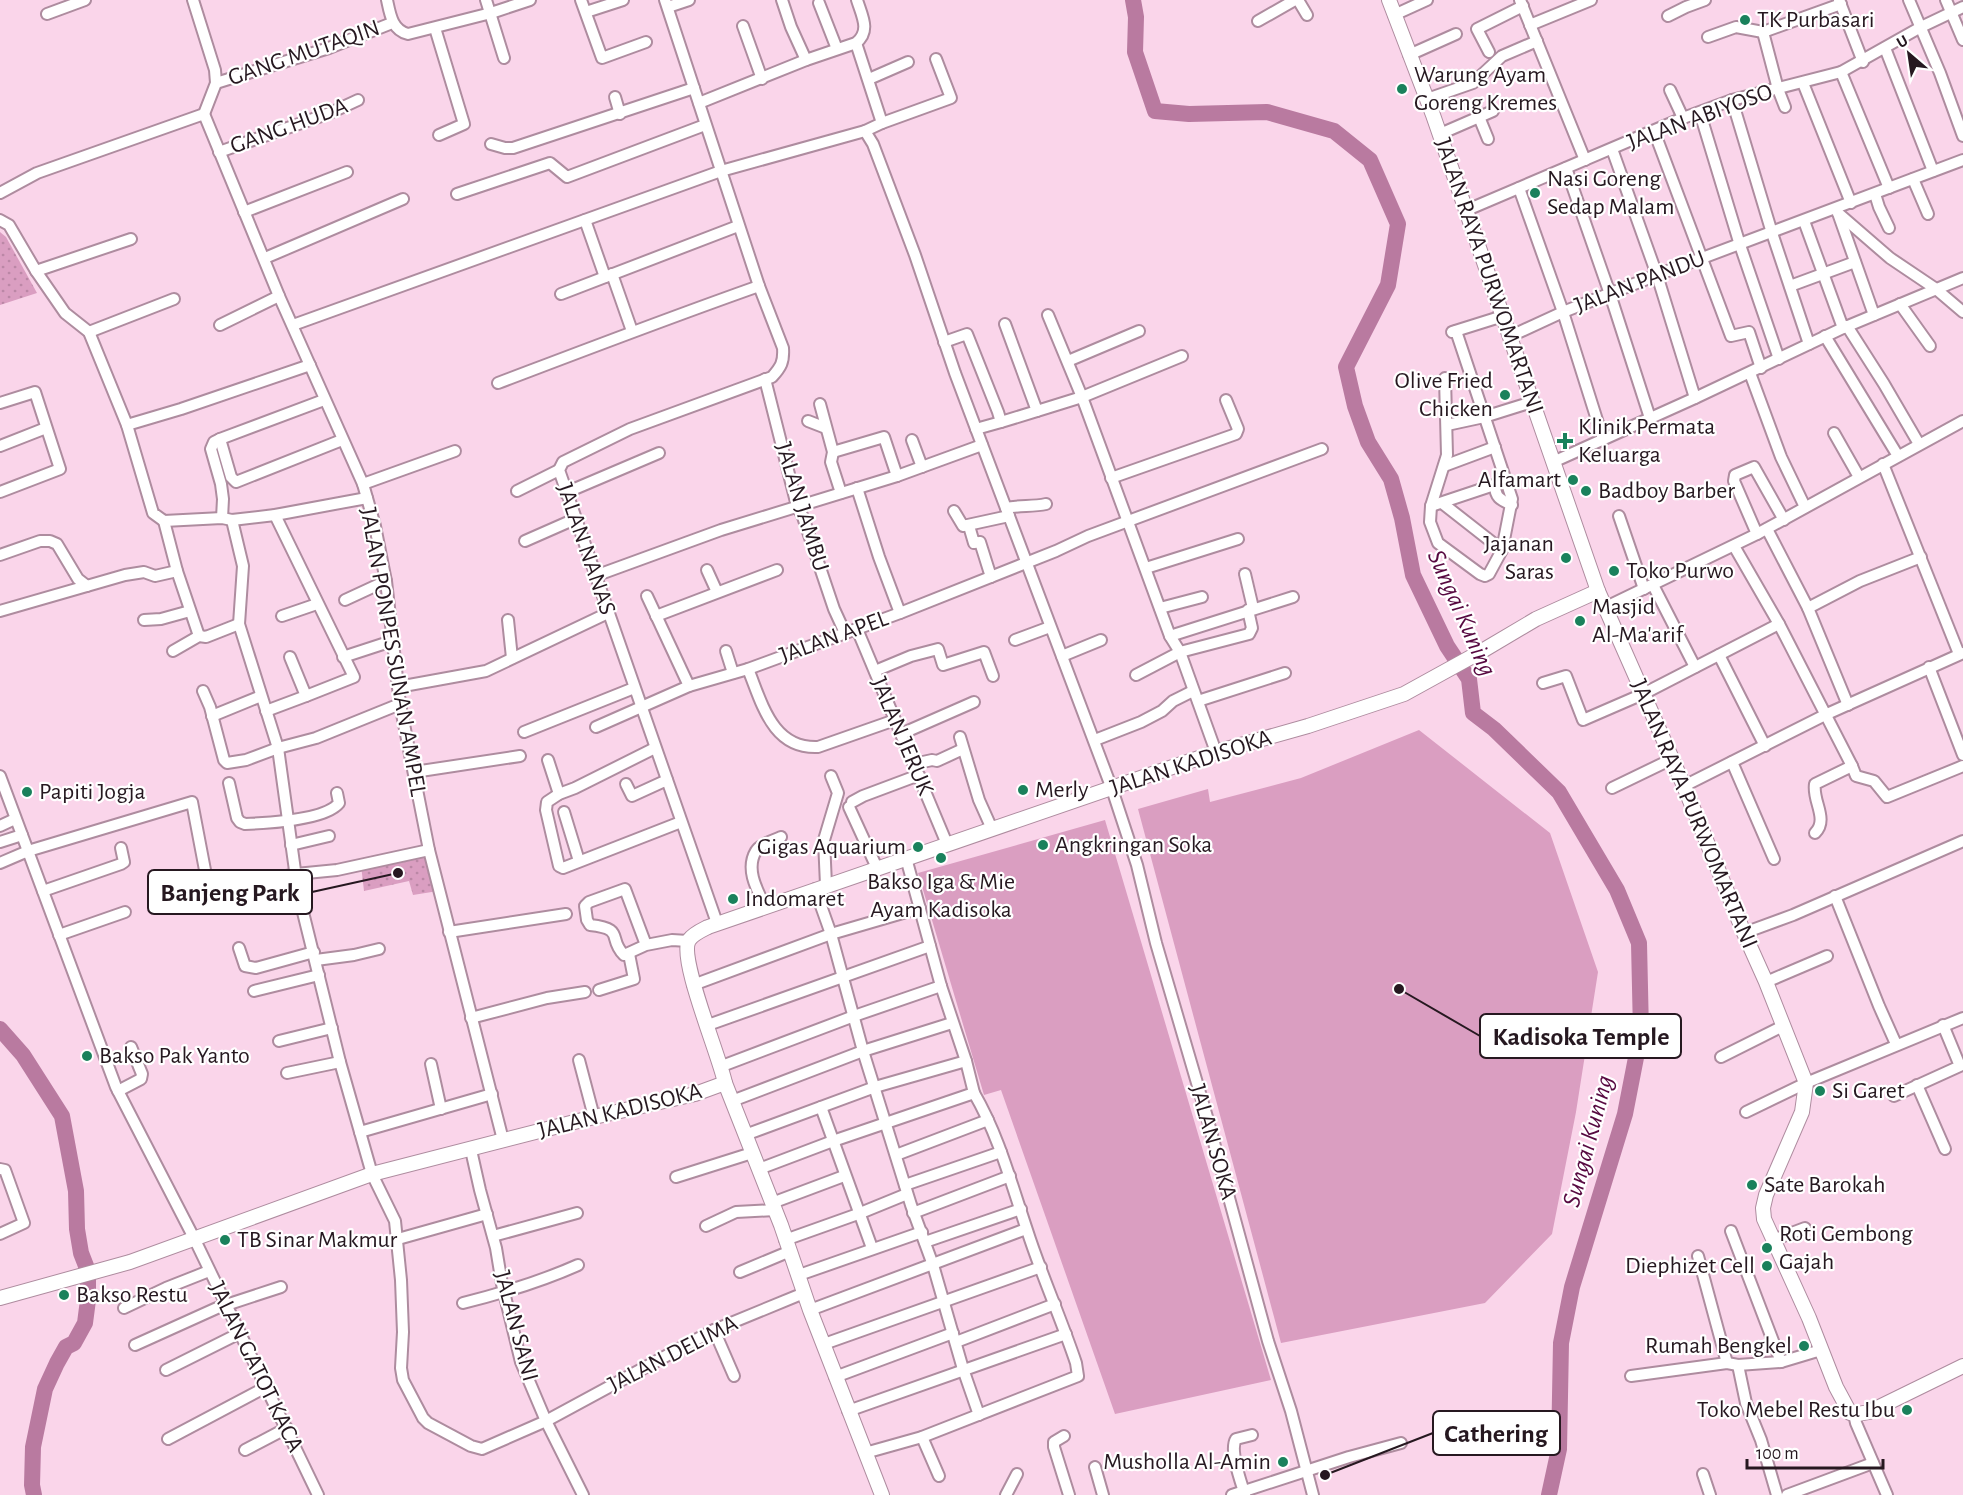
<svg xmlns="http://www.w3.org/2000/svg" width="1963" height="1495" viewBox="0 0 1963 1495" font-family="'Alegreya Sans',sans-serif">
  <defs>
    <pattern id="park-dots" width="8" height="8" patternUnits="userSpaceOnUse" patternTransform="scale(1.5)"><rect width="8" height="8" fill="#da9ec1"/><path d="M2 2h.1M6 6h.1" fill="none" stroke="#bb87a6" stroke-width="1.8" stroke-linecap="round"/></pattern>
  </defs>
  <rect width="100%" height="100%" fill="#fad5ea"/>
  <g fill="#da9ec1">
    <path d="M1419 730 1550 833 1598 972 1576 1112 1552 1234 1485 1303 1281 1343 1138 809 1208 789 1210 802 1301 778Z"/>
    <path d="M1105 820 1271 1380 1115 1414 1001 1090 984 1095 918 873Z"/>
  </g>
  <g fill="url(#park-dots)">
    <path d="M0 232 6 237 37 293 0 305Z"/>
    <path d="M429 850 438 891 413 895 409 881 364 891 361 865Z"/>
  </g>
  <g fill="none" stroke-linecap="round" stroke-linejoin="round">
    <g stroke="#b97aa0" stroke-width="16">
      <path d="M1133 0 1136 17 1135 52 1155 111 1189 114 1267 112 1334 131 1370 160 1398 224 1388 285 1346 367 1355 406 1368 442 1391 479 1402 518 1413 575 1447 646 1469 679 1473 713 1494 729 1559 792 1617 890 1639 943 1641 1032 1625 1114 1572 1287 1561 1343 1559 1449 1549 1495"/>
      <path d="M0 1029 23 1055 62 1116 76 1191 77 1229 81 1253 88 1271V1300L85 1323 74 1343 66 1347 57 1363 45 1389 33 1447 32 1485 34 1495"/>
    </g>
    <defs>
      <g id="minor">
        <path d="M193 0 215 70 216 83 204 114"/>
        <path d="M387 0C390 14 392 30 408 34L491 13 530 0"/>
        <path d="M486 0 504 58"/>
        <path d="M581 0 602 58 646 42"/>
        <path d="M665 0 759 286 783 348C784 362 781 367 772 377L630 429 563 462 559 470 717 923"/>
        <path d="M782 0 791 27 806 60"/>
        <path d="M1298 0 1307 15"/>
        <path d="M1520 0 1585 160"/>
        <path d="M1839 0 1863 62"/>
        <path d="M1909 0 1940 73 1963 136"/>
        <path d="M1946 0 1963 40"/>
        <path d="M819 3 837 49"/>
        <path d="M668 7 689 0"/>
        <path d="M586 12 623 0"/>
        <path d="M47 14 85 0"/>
        <path d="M1394 15 1427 0"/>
        <path d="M1668 16 1686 7 1705 0"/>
        <path d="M1258 21 1295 0"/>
        <path d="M1530 25 1591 0"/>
        <path d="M743 26 762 79"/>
        <path d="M435 28 464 124 439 135"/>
        <path d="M1763 32 1778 89 1785 107"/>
        <path d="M1708 37 1736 27 1763 32 1841 4"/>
        <path d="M856 43 882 123"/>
        <path d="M1885 48 1933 171"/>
        <path d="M1489 52 1477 29 1523 6"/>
        <path d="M1409 55 1456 34"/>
        <path d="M1841 72 1889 188"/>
        <path d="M869 79 908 62"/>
        <path d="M216 83 329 48 392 23"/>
        <path d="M1803 83 1851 203"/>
        <path d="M1670 90 1683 118"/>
        <path d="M615 97 620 114"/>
        <path d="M1427 99 1473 83 1502 56 1537 41"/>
        <path d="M1732 100 1772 233 1809 344"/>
        <path d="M699 103 806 60 856 43C871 31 862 16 857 0"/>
        <path d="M1700 113 1740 245 1779 359"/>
        <path d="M204 114 279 296 363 484 375 526 386 581 400 704 429 850 503 1140"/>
        <path d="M1479 117 1488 139"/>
        <path d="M865 131 882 123 951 98 936 59"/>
        <path d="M1654 131 1731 336 1749 332 1761 368"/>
        <path d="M1440 134 1493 111"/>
        <path d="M491 144 505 148H513L694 88"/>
        <path d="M1612 149 1657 275 1695 398"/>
        <path d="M219 152 330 113 358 100"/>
        <path d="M1566 168 1610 294 1650 418"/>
        <path d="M1913 179 1928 214"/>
        <path d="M1519 188 1563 312 1603 439"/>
        <path d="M0 193 37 173 204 114"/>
        <path d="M457 194 550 163 567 177 705 125"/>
        <path d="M1875 194 1879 207 1889 228"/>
        <path d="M1467 210 1683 118 1732 100 1841 72 1921 27 1963 7"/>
        <path d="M244 212 347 172"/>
        <path d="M1838 213 1890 258 1936 289 1963 312"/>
        <path d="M1838 213 1874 315"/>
        <path d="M0 220 9 225 36 271 65 313 89 332 127 425 153 513 164 521 222 518 232 520 275 515 367 498"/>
        <path d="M585 220 605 277"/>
        <path d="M1804 221 1843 328"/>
        <path d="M265 258 403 199"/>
        <path d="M36 271 131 239"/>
        <path d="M612 274 632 331"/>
        <path d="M1790 286 1855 262"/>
        <path d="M561 294 738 226"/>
        <path d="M1900 304 1930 346"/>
        <path d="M1048 315 1082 397 1170 636 1180 652 1216 752"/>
        <path d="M1005 324 1037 411 1082 397 1182 356"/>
        <path d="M220 325 279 296"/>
        <path d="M293 325 721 171 865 131 873 144 915 255 955 373 1112 789 1137 865 1156 943 1207 1117 1268 1341 1291 1411 1313 1495"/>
        <path d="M1847 326 1884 384 1919 444"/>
        <path d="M89 332 174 299"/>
        <path d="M1452 332 1503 316"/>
        <path d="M1511 336 1563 312 1657 275 1963 160"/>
        <path d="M1825 336 1898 456"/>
        <path d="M944 342 967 334 998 412 1001 422 976 429"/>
        <path d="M1068 361 1139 331"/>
        <path d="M1750 373 1781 457 1805 507"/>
        <path d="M1445 378 1447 455 1431 506 1430 522 1438 543 1480 574 1485 576 1489 574 1502 550 1512 499 1456 331"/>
        <path d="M765 379 797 506 803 517 834 609 845 633"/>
        <path d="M498 383C585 350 671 317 759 286"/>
        <path d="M324 400 220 439 231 477 236 482 342 440"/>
        <path d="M0 403 35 392 60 469 0 492"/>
        <path d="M820 404 833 452 831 462 841 493"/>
        <path d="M808 421 826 428"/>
        <path d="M1001 422 1037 411"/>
        <path d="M127 425 181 409 310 365"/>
        <path d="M1447 425 1484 417 1532 402"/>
        <path d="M1834 433 1859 477"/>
        <path d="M220 439 214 442 211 449 221 484 223 499 222 518"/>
        <path d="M912 440 922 467"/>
        <path d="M0 446 46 428"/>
        <path d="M833 452 884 437 897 476"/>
        <path d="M1553 462 1695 398 1843 328 1963 278"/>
        <path d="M1883 464 1959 654"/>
        <path d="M1444 466 1495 447"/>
        <path d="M1111 478 1236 434 1238 429 1226 400"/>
        <path d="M363 484 455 451"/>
        <path d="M1495 485C1495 498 1501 500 1512 505"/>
        <path d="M857 488 879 557 900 613"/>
        <path d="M517 491 559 470"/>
        <path d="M565 493 659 453"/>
        <path d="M1442 503 1502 550"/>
        <path d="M1431 506 1506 481"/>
        <path d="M1006 508C1020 505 1032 507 1046 504"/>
        <path d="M954 511 963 526 1009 516"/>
        <path d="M275 515 354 677 306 696"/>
        <path d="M1619 516 1644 589"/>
        <path d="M232 520 243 566 239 624 278 748 298 892 340 1062 372 1174 395 1221 401 1280 403 1332 401 1368 403 1380 423 1418 428 1423 471 1446 482 1449 546 1421 714 1330 804 1293"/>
        <path d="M164 521 177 571 199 636"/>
        <path d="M969 526 974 543 980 542 991 577"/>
        <path d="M1767 529 1808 608 1848 705"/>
        <path d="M1757 534 1734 481 1735 475 1754 467 1784 520"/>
        <path d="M525 541 575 519"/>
        <path d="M1734 546 1779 624 1852 766 1815 784C1812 801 1829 819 1815 833"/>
        <path d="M0 555 40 541H50L57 544 78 579 87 586"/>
        <path d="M1146 568 1238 539"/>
        <path d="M707 570 717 592"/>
        <path d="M1245 574 1253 608"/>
        <path d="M595 576 721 530 897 476 982 445"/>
        <path d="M1653 585 1695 667"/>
        <path d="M647 596 689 686"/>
        <path d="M345 600 386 581"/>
        <path d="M1606 607 1757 534 1963 421"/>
        <path d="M1160 608 1202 597"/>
        <path d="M1808 608 1860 581 1921 557"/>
        <path d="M0 611 125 575 144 572 155 576 177 571"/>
        <path d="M282 616 317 604"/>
        <path d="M656 616 777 570"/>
        <path d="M144 620 161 619 190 611"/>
        <path d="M508 620 512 658"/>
        <path d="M857 629 947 844"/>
        <path d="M1170 636 1293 597"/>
        <path d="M1015 640 1050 627"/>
        <path d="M173 651 199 636 206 637 239 624"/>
        <path d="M726 651 733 673"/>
        <path d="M1719 655 1765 746"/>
        <path d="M1062 656 1101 640"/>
        <path d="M343 657 392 641"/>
        <path d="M1929 667 1963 755"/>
        <path d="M748 669C762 703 772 749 818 747L895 720"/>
        <path d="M875 671 911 656 938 649 943 665 984 652 993 676"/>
        <path d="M1136 675 1180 652 1249 634 1252 628 1248 610"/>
        <path d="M1543 683 1566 676 1583 720 1643 694 1779 624"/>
        <path d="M398 687 486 671 608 613"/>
        <path d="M203 691 210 707 224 760 227 763 246 760 278 748 316 738 400 704"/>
        <path d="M1198 701 1285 673"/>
        <path d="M266 711 306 696 290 657"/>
        <path d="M212 716 261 696"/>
        <path d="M596 727 689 686 748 669 900 613 1056 551 1088 536 1322 449"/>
        <path d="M524 732 634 688"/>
        <path d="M901 734 974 702"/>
        <path d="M960 737 979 800 992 829"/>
        <path d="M1095 740 1141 722 1162 711 1173 701 1193 691"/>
        <path d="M655 748 575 788 559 794 547 802 546 810 559 866 563 868 681 822"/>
        <path d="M548 760 559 794"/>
        <path d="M1732 762 1774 859"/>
        <path d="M914 764 932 760 937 761 963 749"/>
        <path d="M1852 766 1856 776 1874 781 1887 797 1963 766"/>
        <path d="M414 772 520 756"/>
        <path d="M0 776 116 1087 195 1240 318 1495"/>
        <path d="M229 783 237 818 240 822 245 824C267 823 326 820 339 803L337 793"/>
        <path d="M626 784 632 796 667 780"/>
        <path d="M1684 786 1827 714 1963 653"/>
        <path d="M1612 788 1672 759"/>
        <path d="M852 802 863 796 919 775"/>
        <path d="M849 807 877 868"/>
        <path d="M564 812 579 861"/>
        <path d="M0 826 15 819"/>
        <path d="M0 842 22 835"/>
        <path d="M291 845 329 836"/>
        <path d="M906 858 941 986 966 1061 974 1093"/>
        <path d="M0 863 28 851 192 802 209 891 296 874 337 870 429 850"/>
        <path d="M826 885 824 840 838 793 831 776"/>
        <path d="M815 889 831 934 863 1051 911 1205 933 1265 963 1369 979 1415"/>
        <path d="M43 891 121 864 124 862 121 848"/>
        <path d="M1835 896 1879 1006 1896 1044"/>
        <path d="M765 906C757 890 745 869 756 851 760 844 773 841 781 837"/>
        <path d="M449 932 566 914"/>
        <path d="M1744 933 1793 915 1963 841"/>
        <path d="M59 935 125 912"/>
        <path d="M646 945 625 889 589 902 585 906 587 920 590 925C626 929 607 938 624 955L646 945 672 940 688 941"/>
        <path d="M239 948 245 966 256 968 314 952"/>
        <path d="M316 960 354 955 379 949"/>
        <path d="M1766 982 1827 956"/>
        <path d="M693 985 831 934 920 908"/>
        <path d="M599 990 634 979 629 954"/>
        <path d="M254 991 319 975"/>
        <path d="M471 1018 547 998 585 992"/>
        <path d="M708 1025 930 946"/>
        <path d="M279 1041 332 1028"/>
        <path d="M1721 1057 1783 1026"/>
        <path d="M579 1060 594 1117"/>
        <path d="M431 1064 441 1109"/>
        <path d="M722 1066 854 1016 941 986"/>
        <path d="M287 1073 340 1062"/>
        <path d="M1917 1085 1945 1149"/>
        <path d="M118 1091 141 1079 142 1074 131 1047"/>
        <path d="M1894 1096 1960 1066 1943 1025"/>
        <path d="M732 1101 863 1051 952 1023"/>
        <path d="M821 1107 872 1248"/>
        <path d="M1746 1112 1806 1083 1963 1018"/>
        <path d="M360 1132 492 1094"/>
        <path d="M745 1135 875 1087 966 1061"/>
        <path d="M471 1150 480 1190 496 1248 502 1284 521 1362 546 1421 583 1495"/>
        <path d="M896 1155 988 1120"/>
        <path d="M0 1169 5 1170 24 1223 0 1234"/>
        <path d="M759 1169 833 1141 974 1093C999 1136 1011 1183 1027 1230 1041 1274 1061 1318 1076 1363L1078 1376 922 1437 865 1453"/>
        <path d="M676 1177 752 1153"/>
        <path d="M905 1185 1001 1152"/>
        <path d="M772 1203 844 1176"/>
        <path d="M913 1213 1010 1176"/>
        <path d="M706 1226 736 1212 775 1210"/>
        <path d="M1731 1231 1781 1362 1821 1350"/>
        <path d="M493 1236 577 1213"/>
        <path d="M398 1239 487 1214"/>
        <path d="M785 1240 858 1214 907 1194"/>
        <path d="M1773 1240 1805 1228"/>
        <path d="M925 1242 1021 1209"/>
        <path d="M1698 1256 1727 1363"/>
        <path d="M740 1272 788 1252"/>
        <path d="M799 1275 922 1232"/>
        <path d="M463 1303C503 1293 540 1282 578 1265"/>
        <path d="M124 1308 166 1288 209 1271"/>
        <path d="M810 1310 1026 1229"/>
        <path d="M714 1330 734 1376"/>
        <path d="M956 1342 1055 1304"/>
        <path d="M824 1344 1041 1267"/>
        <path d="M135 1345 217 1308 281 1287"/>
        <path d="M1738 1365 1746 1403 1761 1440 1777 1495"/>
        <path d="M166 1370 240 1333"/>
        <path d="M1631 1376 1727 1363 1738 1365 1781 1362"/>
        <path d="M835 1377 953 1333"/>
        <path d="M848 1411 1066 1334"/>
        <path d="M1854 1414 1856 1423 1887 1495"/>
        <path d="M1064 1436 1054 1442V1447L1069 1495"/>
        <path d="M922 1437 939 1476"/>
        <path d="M168 1439 266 1387"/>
        <path d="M245 1450 287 1428"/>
        <path d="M1095 1467 1103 1495"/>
        <path d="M1703 1474 1710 1495"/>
        <path d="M1006 1495 1017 1474"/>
        <path d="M1232 1495 1349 1457 1401 1443"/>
        <path d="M1245 1495C1241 1482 1229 1450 1236 1439L1252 1435"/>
        <path d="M1787 1495 1873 1463"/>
      </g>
      <g id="tertiary">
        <path d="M1389 0 1433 115 1598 591 1684 786 1744 933 1766 982 1806 1083 1802 1112 1766 1195 1763 1208 1764 1219 1809 1318 1836 1387 1850 1413 1858 1414 1869 1412 1963 1366"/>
        <path d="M725 1083 781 1225 810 1310 882 1495"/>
        <path d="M0 1298 130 1262 372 1174 594 1117 695 1094 725 1083C720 1057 678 958 689 940 693 934 702 930 708 927L1216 752 1308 726 1404 694 1482 651 1536 619 1598 591"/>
      </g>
    </defs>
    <use href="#minor" stroke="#ae8c9f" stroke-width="14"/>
    <use href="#tertiary" stroke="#ae8c9f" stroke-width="16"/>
    <use href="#minor" stroke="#fff" stroke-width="10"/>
    <use href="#tertiary" stroke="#fff" stroke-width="14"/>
  </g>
  <g fill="#1a815c" stroke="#fff" stroke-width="2">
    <circle cx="1745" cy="20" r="6"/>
    <circle cx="1402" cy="89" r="6"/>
    <circle cx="1535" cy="193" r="6"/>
    <circle cx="1505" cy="395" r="6"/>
    <path d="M1562 432h6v6h6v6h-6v6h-6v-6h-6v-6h6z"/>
    <circle cx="1573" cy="480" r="6"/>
    <circle cx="1586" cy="491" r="6"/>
    <circle cx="1566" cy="558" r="6"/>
    <circle cx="1614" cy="571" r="6"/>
    <circle cx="1580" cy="621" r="6"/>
    <circle cx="1023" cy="790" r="6"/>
    <circle cx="27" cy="792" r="6"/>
    <circle cx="1043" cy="845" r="6"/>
    <circle cx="918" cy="847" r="6"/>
    <circle cx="941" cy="858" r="6"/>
    <circle cx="733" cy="899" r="6"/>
    <circle cx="87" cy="1056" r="6"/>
    <circle cx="1820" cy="1091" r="6"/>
    <circle cx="1752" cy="1185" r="6"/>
    <circle cx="225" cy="1240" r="6"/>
    <circle cx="1767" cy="1248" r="6"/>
    <circle cx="1767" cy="1266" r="6"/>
    <circle cx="64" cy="1295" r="6"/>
    <circle cx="1804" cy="1346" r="6"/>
    <circle cx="1907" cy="1410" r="6"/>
    <circle cx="1283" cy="1462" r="6"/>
  </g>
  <g text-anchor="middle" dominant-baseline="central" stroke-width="4.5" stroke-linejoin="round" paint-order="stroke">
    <g font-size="24" fill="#261820" stroke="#fff" text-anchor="start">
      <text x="1757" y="20">TK Purbasari</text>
      <text x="1414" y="75">Warung Ayam<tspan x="1414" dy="28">Goreng Kremes</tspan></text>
      <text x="1547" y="179">Nasi Goreng<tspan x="1547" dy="28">Sedap Malam</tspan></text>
      <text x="1493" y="381" text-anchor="end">Olive Fried<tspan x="1493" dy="28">Chicken</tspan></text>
      <text x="1578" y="427">Klinik Permata<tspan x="1578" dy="28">Keluarga</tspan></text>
      <text x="1561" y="480" text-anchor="end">Alfamart</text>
      <text x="1598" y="491">Badboy Barber</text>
      <text x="1554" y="544" text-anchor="end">Jajanan<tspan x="1554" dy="28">Saras</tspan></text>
      <text x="1626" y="571">Toko Purwo</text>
      <text x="1592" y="607">Masjid<tspan x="1592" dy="28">Al-Ma'arif</tspan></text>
      <text x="1035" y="790">Merly</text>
      <text x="39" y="792">Papiti Jogja</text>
      <text x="1055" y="845">Angkringan Soka</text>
      <text x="906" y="847" text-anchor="end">Gigas Aquarium</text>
      <text x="941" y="882" text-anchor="middle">Bakso Iga &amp; Mie<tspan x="941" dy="28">Ayam Kadisoka</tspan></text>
      <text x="745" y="899">Indomaret</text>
      <text x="99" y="1056">Bakso Pak Yanto</text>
      <text x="1832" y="1091">Si Garet</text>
      <text x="1764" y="1185">Sate Barokah</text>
      <text x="1779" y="1234">Roti Gembong<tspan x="1779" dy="28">Gajah</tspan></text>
      <text x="237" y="1240">TB Sinar Makmur</text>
      <text x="1755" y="1266" text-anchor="end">Diephizet Cell</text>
      <text x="76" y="1295">Bakso Restu</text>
      <text x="1792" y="1346" text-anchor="end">Rumah Bengkel</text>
      <text x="1895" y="1410" text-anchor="end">Toko Mebel Restu Ibu</text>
      <text x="1271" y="1462" text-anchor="end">Musholla Al-Amin</text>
    </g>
    <g font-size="24" fill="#261820" stroke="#fff">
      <text transform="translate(304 53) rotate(-19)">GANG MUTAQIN</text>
      <text transform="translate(1700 117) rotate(-20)">JALAN ABIYOSO</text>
      <text transform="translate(289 126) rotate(-20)">GANG HUDA</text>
      <text transform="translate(1489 276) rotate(71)">JALAN RAYA PURWOMARTANI</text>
      <text transform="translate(1640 282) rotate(-21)">JALAN PANDU</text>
      <text transform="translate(802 507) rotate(73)">JALAN JAMBU</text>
      <text transform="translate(586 549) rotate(71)">JALAN NANAS</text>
      <text transform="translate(834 637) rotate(-20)">JALAN APEL</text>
      <text transform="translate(393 652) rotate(80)">JALAN PONPES SUNAN AMPEL</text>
      <text transform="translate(902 736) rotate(67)">JALAN JERUK</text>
      <text transform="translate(1191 763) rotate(-18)">JALAN KADISOKA</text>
      <text transform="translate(1694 814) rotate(67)">JALAN RAYA PURWOMARTANI</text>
      <text transform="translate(620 1111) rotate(-14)">JALAN KADISOKA</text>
      <text transform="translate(1213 1142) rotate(74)">JALAN SOKA</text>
      <text transform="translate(516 1326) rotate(75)">JALAN SANI</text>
      <text transform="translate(673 1354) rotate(-27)">JALAN DELIMA</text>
      <text transform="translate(256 1367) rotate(64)">JALAN GATOT KACA</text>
    </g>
    <g font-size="26" font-style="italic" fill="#570941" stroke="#fff">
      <text transform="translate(1462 613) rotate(66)">Sungai Kuning</text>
      <text transform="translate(1588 1141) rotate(-75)">Sungai Kuning</text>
    </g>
  </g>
  <path fill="none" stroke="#261820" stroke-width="2" d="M398 873L312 892M1399 989L1480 1036M1325 1475L1433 1433"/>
  <g fill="#261820" stroke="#fff" stroke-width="2">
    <circle cx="398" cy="873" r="6"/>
    <circle cx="1399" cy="989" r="6"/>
    <circle cx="1325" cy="1475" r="6"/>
  </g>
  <g fill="#fff" stroke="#261820" stroke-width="2">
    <rect x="148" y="870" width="164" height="44" rx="6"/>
    <rect x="1480" y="1014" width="201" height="44" rx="6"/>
    <rect x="1433" y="1411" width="127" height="44" rx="6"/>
  </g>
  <g font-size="26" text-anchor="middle" font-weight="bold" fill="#261820">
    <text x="230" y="901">Banjeng Park</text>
    <text x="1581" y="1045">Kadisoka Temple</text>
    <text x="1496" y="1442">Cathering</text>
  </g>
  <g transform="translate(1909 54) rotate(331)" stroke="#ffffff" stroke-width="4.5" paint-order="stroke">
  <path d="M0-4.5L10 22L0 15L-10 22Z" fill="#261820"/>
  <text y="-9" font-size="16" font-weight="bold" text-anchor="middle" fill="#261820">U</text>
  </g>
  <path d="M1747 1459v9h136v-9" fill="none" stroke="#261820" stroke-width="3"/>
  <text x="1756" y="1459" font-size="18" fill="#261820" stroke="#ffffff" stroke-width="4.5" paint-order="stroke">100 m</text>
</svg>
